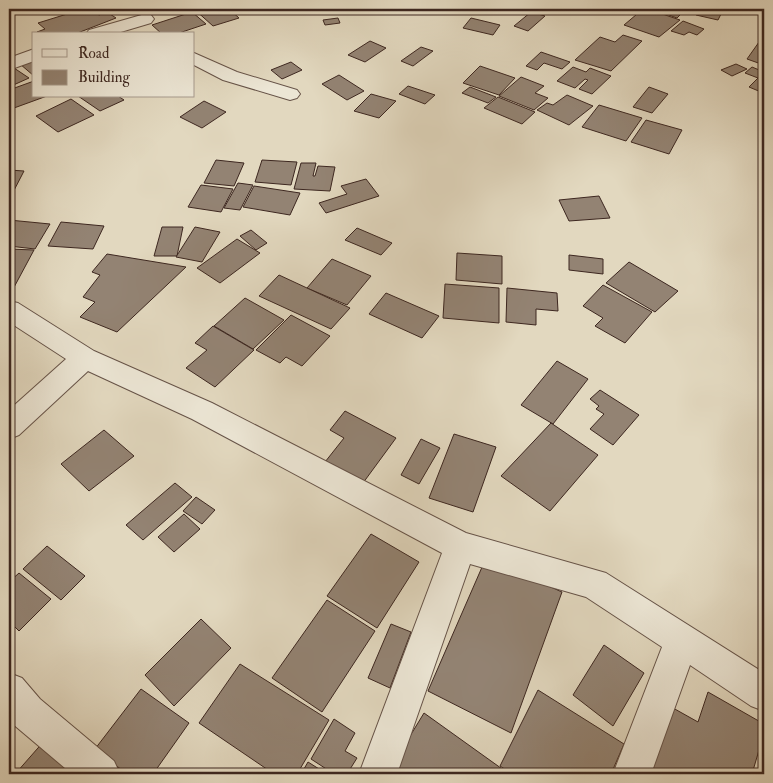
<svg xmlns="http://www.w3.org/2000/svg" width="773" height="783" viewBox="0 0 773 783" font-family="'IM FELL Double Pica',serif">
  <rect width="100%" height="100%" fill="#e2d8bf"/>
  <filter id="stains"><feTurbulence type="fractalNoise" baseFrequency=".004" numOctaves="4"/><feColorMatrix values="0 0 0 0 .2 0 0 0 0 .09 0 0 0 0 .02 0 0 0 .5 -.17"/></filter>
  <radialGradient id="worn" r=".72"><stop offset=".6" stop-color="#630" stop-opacity="0"/><stop offset="1" stop-color="#630" stop-opacity=".3"/></radialGradient>
  <g fill="#938373" stroke="#3d2720">
    <path d="M194 9H229L239 18 213 26Z"/>
    <path d="M232 9H254L239 14Z"/>
    <path d="M411 9H440L435 14Z"/>
    <path d="M643 9H648L680 20 659 37 624 25Z"/>
    <path d="M667 9H686L677 18 666 14 670 10Z"/>
    <path d="M699 9 721 14 718 20 696 15Z"/>
    <path d="M80 10 84 13 92 10 99 15 107 12 116 18 75 34 37 32 45 29 38 23Z"/>
    <path d="M192 12 206 24 176 34H162L152 25Z"/>
    <path d="M531 12 545 16 528 31 514 26Z"/>
    <path d="M338 18 340 23 325 25 323 20Z"/>
    <path d="M471 18 500 25 493 35 463 28Z"/>
    <path d="M683 21 704 29 697 35 689 32 684 35 671 31Z"/>
    <path d="M623 35 642 41 611 71 575 60 600 37 615 42Z"/>
    <path d="M764 35V65L747 59Z"/>
    <path d="M370 41 386 48 365 62 348 55Z"/>
    <path d="M421 47 433 51 413 66 401 61Z"/>
    <path d="M541 52 570 62 562 69 544 63 537 70 526 66Z"/>
    <path d="M34 59V76L20 64Z"/>
    <path d="M291 62 302 70 282 79 271 70Z"/>
    <path d="M736 64 747 69 732 76 721 70Z"/>
    <path d="M480 66 515 78 499 95 463 83Z"/>
    <path d="M573 67 586 72 590 68 611 76 592 94 579 89 588 80 585 79 575 88 557 81Z"/>
    <path d="M752 67 764 72V89L761 92 749 87 758 78 745 73Z"/>
    <path d="M14 68 29 78 9 87V70Z"/>
    <path d="M339 75 364 91 347 100 322 84Z"/>
    <path d="M521 77 544 86 535 93 548 98 534 110 499 96Z"/>
    <path d="M34 81V96H47L14 108 9 101V90Z"/>
    <path d="M408 86 435 95 425 104 399 94Z"/>
    <path d="M470 87 496 97 488 103 462 93Z"/>
    <path d="M649 87 668 94 652 113 633 107Z"/>
    <path d="M371 94 396 101 379 118 354 111Z"/>
    <path d="M567 95 593 106 569 125 537 110 547 103 553 105Z"/>
    <path d="M78 96H118L124 100 100 111Z"/>
    <path d="M498 97 535 112 522 124 484 108Z"/>
    <path d="M71 99 94 115 58 132 36 116Z"/>
    <path d="M204 101 226 112 202 128 180 117Z"/>
    <path d="M599 105 642 118 626 141 582 127Z"/>
    <path d="M646 120 682 130 669 154 631 142Z"/>
    <path d="M216 160 244 163 234 186 204 183Z"/>
    <path d="M262 160 297 162 291 185 255 182Z"/>
    <path d="M301 163H316L313 176H315L318 166 335 167 330 191 294 189Z"/>
    <path d="M9 170 24 171 9 200Z"/>
    <path d="M366 179 379 196 326 213 319 203 347 194 341 186Z"/>
    <path d="M238 183 253 185 240 210 224 208Z"/>
    <path d="M201 185 233 189 221 212 188 207Z"/>
    <path d="M254 186 300 193 290 215 243 207Z"/>
    <path d="M599 196 610 218 569 221 559 200Z"/>
    <path d="M9 220 50 224 35 249 9 246Z"/>
    <path d="M61 222 104 226 93 249 48 246Z"/>
    <path d="M162 227H183L177 256H154Z"/>
    <path d="M195 227 220 232 202 262 176 257Z"/>
    <path d="M357 228 392 243 381 255 345 240Z"/>
    <path d="M251 230 267 243 256 250 240 236Z"/>
    <path d="M237 239 260 253 220 283 197 268Z"/>
    <path d="M9 249 34 250 12 291H9Z"/>
    <path d="M457 253 502 256V284L456 280Z"/>
    <path d="M107 254 186 267 117 332 80 317 95 302 83 297 100 275 92 272Z"/>
    <path d="M569 255 603 259V274L569 270Z"/>
    <path d="M332 259 371 276 347 305 307 288Z"/>
    <path d="M629 262 678 291 655 312 606 283Z"/>
    <path d="M279 275 350 308 331 329 259 296Z"/>
    <path d="M445 284 499 288V323L443 318Z"/>
    <path d="M603 285 652 312 625 343 595 326 603 318 583 306Z"/>
    <path d="M507 288 557 293 558 311 536 309V325L506 322Z"/>
    <path d="M386 293 439 316 422 338 369 314Z"/>
    <path d="M245 298 284 320 253 349 214 326Z"/>
    <path d="M291 315 330 336 302 366 286 357 280 363 256 350Z"/>
    <path d="M213 326 254 350 215 387 186 368 207 350 195 343Z"/>
    <path d="M557 361 588 379 553 424 521 405Z"/>
    <path d="M600 390 639 415 613 445 590 429 604 414 596 409 599 406 590 399Z"/>
    <path d="M345 411 396 438 363 483 325 462 344 438 330 430Z"/>
    <path d="M551 423 598 455 550 511 501 476Z"/>
    <path d="M104 430 134 456 89 491 61 464Z"/>
    <path d="M454 434 496 447 473 512 429 498Z"/>
    <path d="M421 439 440 448 419 484 401 475Z"/>
    <path d="M175 483 192 497 143 540 126 525Z"/>
    <path d="M196 497 215 510 202 524 183 511Z"/>
    <path d="M184 514 200 529 174 552 158 537Z"/>
    <path d="M371 534 419 562 377 628 327 596Z"/>
    <path d="M47 546 85 576 61 600 23 569Z"/>
    <path d="M486 558 562 592 511 733 428 691Z"/>
    <path d="M19 573 51 599 19 631 13 625 9 630V582Z"/>
    <path d="M327 600 375 631 322 712 272 678Z"/>
    <path d="M201 619 231 648 174 706 145 675Z"/>
    <path d="M391 624 411 632 390 688 368 678Z"/>
    <path d="M604 645 644 673 613 726 573 695Z"/>
    <path d="M240 664 329 720 297 774H274L199 723Z"/>
    <path d="M141 689 189 723 153 774H127L95 749Z"/>
    <path d="M538 690 624 744 611 774H512L500 766Z"/>
    <path d="M708 692 764 724V733L752 774H648L673 708 698 722Z"/>
    <path d="M424 713 505 771 503 774H387Z"/>
    <path d="M334 719 355 733 345 751 357 758 347 774H334L311 759Z"/>
    <path d="M45 740 78 771 76 774H9V767L16 773Z"/>
    <path d="M308 762 327 774H301Z"/>
  </g>
  <g fill="none" stroke-linecap="round" stroke-linejoin="round">
    <defs>
      <g id="minor">
        <path d="M145 14 151 15 154 19 151 23 114 34H86L89 30Z"/>
        <path d="M34 49V61L9 70V58Z"/>
        <path d="M194 53 237 72 297 90 300 94 297 98 290 100 223 80 194 65Z"/>
        <path d="M9 301 18 303 94 351 212 403 466 533 606 573 764 673V711L751 706 690 665 651 774H613L662 647 586 597 470 564 397 774H359L442 553 192 419 88 371 19 435 9 439V410L66 359 9 322Z"/>
        <path d="M9 673 22 678 40 699 114 761 120 774H72L14 725 9 718Z"/>
      </g>
    </defs>
    <use href="#minor" stroke="#665348" stroke-width="2"/>
    <use href="#minor" fill="#ece6d5" fill-rule="evenodd"/>
  </g>
  <rect width="773" height="783" fill="none" stroke="#e2d8bf" stroke-width="30"/>
  <rect x="10" y="10" width="753" height="763" fill="none" stroke="#3d2720" stroke-width="2.5"/>
  <rect x="15" y="15" width="743" height="753" fill="none" stroke="#3d2720"/>
  <rect x="32" y="32" width="162" height="65" fill="#ece6d5" stroke="#a69a8d"/>
  <rect x="42" y="49" width="25" height="8" fill="#ece6d5" stroke="#a69a8d"/>
  <text x="78" y="58" font-size="15" fill="#3d2720">Road</text>
  <rect x="42" y="70" width="25" height="15" fill="#938373" stroke="#a69a8d"/>
  <text x="78" y="82" font-size="15" fill="#3d2720">Building</text>
  <rect width="100%" height="100%" filter="url(#stains)"/>
  <rect width="100%" height="100%" fill="url(#worn)"/>
</svg>
